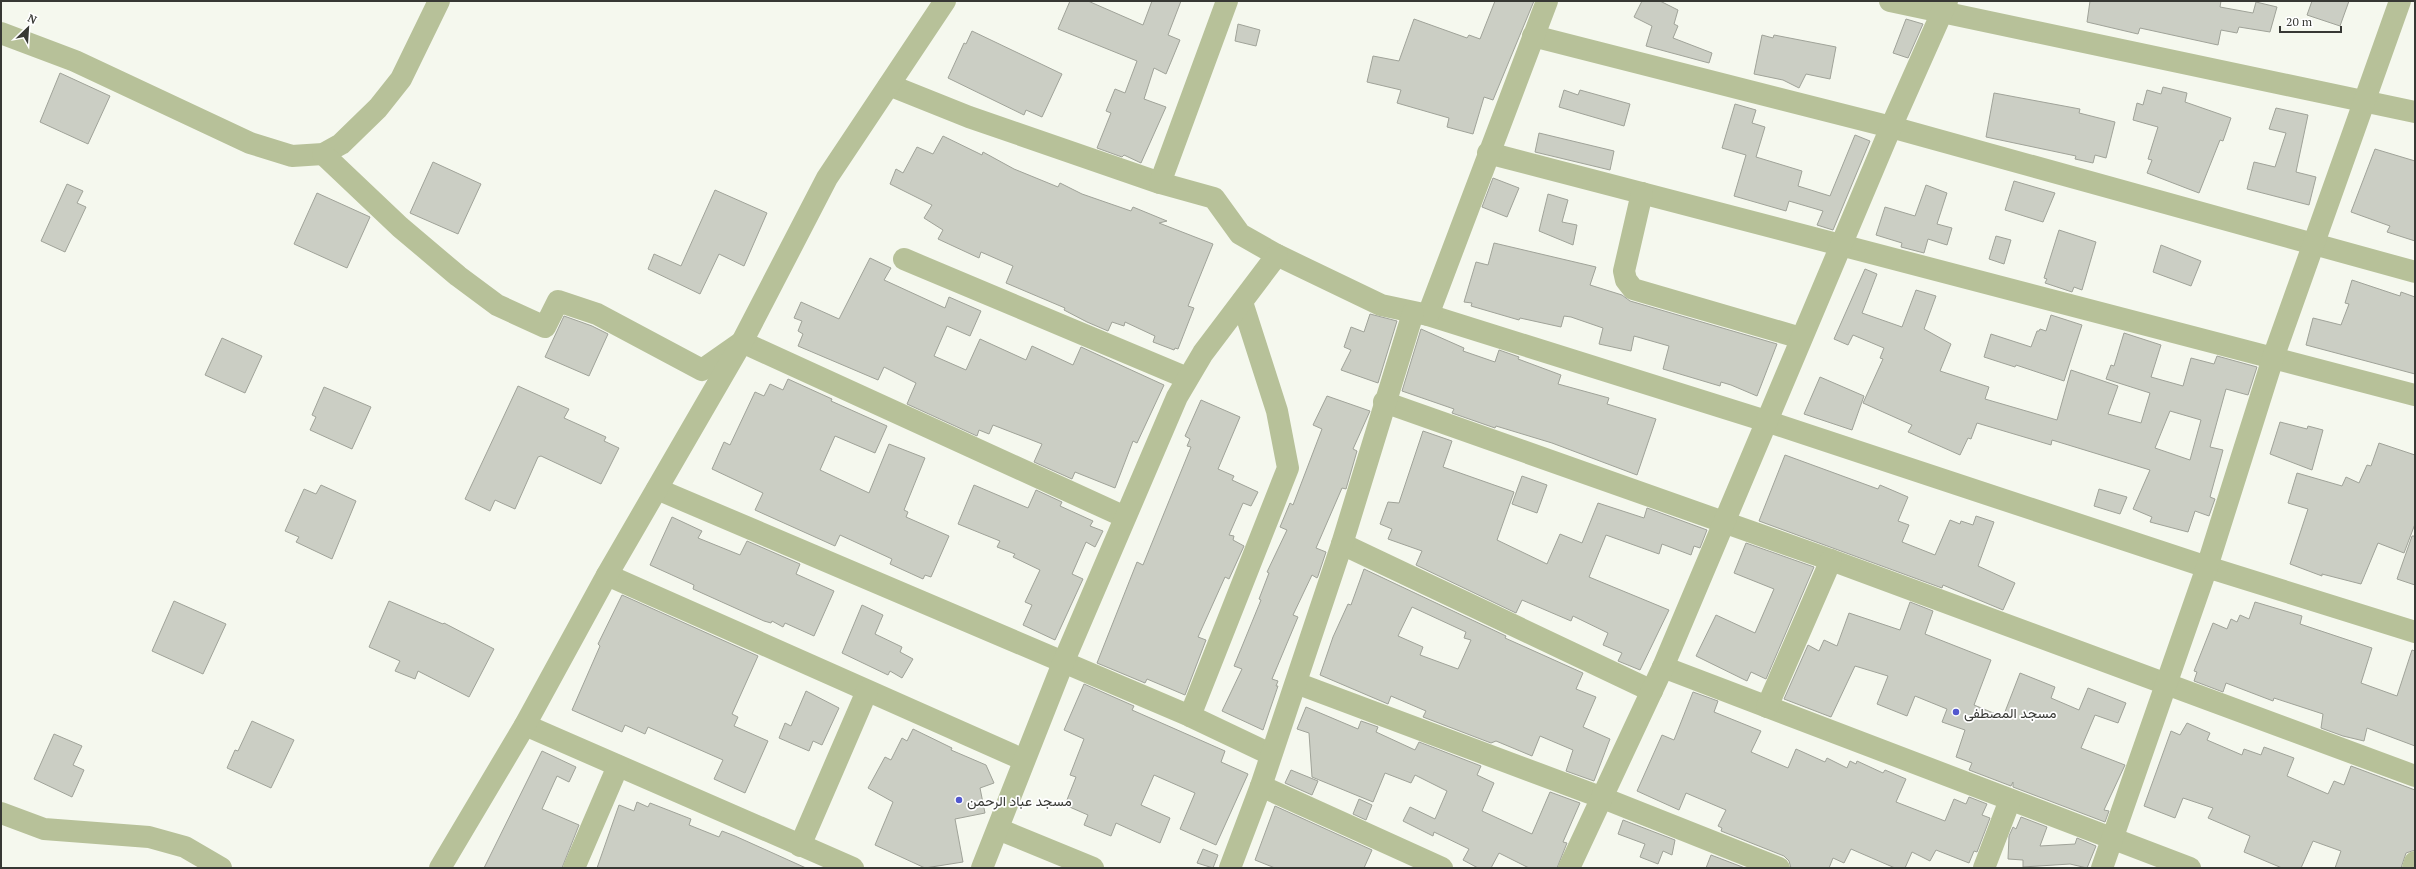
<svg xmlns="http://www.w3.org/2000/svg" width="2416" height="869" viewBox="0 0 2416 869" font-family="'PT Serif',Vazirmatn,serif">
  <rect width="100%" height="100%" fill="#f5f8ee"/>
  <g fill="#cbcec4" stroke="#a0a399" fill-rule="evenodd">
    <path d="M1070 1H1088L1143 25 1152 1H1181L1168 35 1180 40 1166 74 1154 68 1144 99 1166 107 1141 163 1124 155 1122 157 1097 148 1111 113 1106 111 1115 89 1125 93 1137 61 1058 29Z"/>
    <path d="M1495 1H1534L1493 100 1484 97 1473 134 1447 127 1449 118 1397 103 1401 90 1367 82 1373 56 1399 61 1414 19 1467 38 1469 35 1480 39Z"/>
    <path d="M1642 1H1660L1678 10 1674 24 1678 26 1673 38 1712 53 1709 63 1646 46 1652 26 1634 17Z"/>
    <path d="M2090 1H2221L2220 7 2253 13 2256 2 2277 7 2270 32 2239 27 2237 33 2221 30 2218 45 2140 28 2138 34 2087 22Z"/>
    <path d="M2312 1H2349L2340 26 2307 15Z"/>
    <path d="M1906 19 1923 24 1908 58 1893 53Z"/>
    <path d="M1238 24 1260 30 1256 46 1235 41Z"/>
    <path d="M972 31 1062 74 1042 117 1026 110 1024 115 948 78 964 43 966 44Z"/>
    <path d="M1762 35 1773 38 1774 35 1836 47 1830 79 1806 74 1799 88 1783 80 1754 74Z"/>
    <path d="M60 73 110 96 88 144 40 122Z"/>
    <path d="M2163 87 2187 93 2185 102 2231 118 2223 141 2220 140 2199 193 2147 173 2152 160 2148 159 2158 127 2133 120 2137 103 2143 105 2147 90 2161 94Z"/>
    <path d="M1564 90 1578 95 1580 90 1630 104 1624 126 1559 107Z"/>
    <path d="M1994 93 2080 109 2079 113 2115 122 2106 158 2095 155 2093 163 2075 159 2076 156 1986 137Z"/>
    <path d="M1735 104 1756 110 1752 123 1765 127 1756 157 1802 171 1798 186 1830 196 1855 135 1870 141 1833 230 1817 225 1823 211 1789 201 1786 211 1734 196 1746 155 1722 148Z"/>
    <path d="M2276 108 2308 115 2296 172 2316 177 2309 205 2247 189 2254 162 2275 167 2286 133 2269 129Z"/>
    <path d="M1539 133 1614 151 1610 170 1535 152Z"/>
    <path d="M943 136 982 155 983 152 1014 169 1058 187 1060 183 1082 194 1131 211 1133 207 1167 221 1159 223 1213 244 1188 306 1194 308 1178 349 1175 348 1174 350 1153 342 1155 336 1125 322 1124 326 1112 322 1108 331 1087 322 1064 310 1065 308 1006 283 1013 266 981 252 979 258 938 239 943 230 924 218 932 205 890 184 896 169 903 173 917 147 933 154Z"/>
    <path d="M2375 149 2415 161V241L2387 232 2390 226 2351 212Z"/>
    <path d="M433 162 481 184 458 234 410 213Z"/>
    <path d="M1493 178 1519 188 1507 217 1482 207Z"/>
    <path d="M2014 181 2055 193 2043 222 2005 210Z"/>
    <path d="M67 184 83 191 77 203 86 207 65 252 41 241Z"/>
    <path d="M1926 185 1947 193 1937 224 1952 228 1947 245 1928 239 1924 253 1901 247 1902 243 1876 235 1885 207 1915 216Z"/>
    <path d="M715 190 767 213 744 266 719 254 700 294 648 269 654 254 681 266Z"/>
    <path d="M317 193 370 217 347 268 294 244Z"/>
    <path d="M1548 194 1568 200 1562 222 1577 225 1573 245 1539 231Z"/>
    <path d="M2059 230 2096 242 2082 290 2074 287 2072 292 2045 283 2047 279 2044 278Z"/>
    <path d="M1996 236 2011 240 2004 264 1989 259Z"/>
    <path d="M1494 243 1596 267 1590 285 1622 295 1630 301 1777 344 1757 396 1731 385 1721 382 1720 386 1663 369 1669 346 1634 336 1631 351 1599 344 1603 328 1571 317 1564 316 1561 327 1520 318 1519 320 1471 306 1472 303 1464 302 1476 262 1488 265Z"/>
    <path d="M2161 245 2201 261 2191 286 2153 272Z"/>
    <path d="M870 258 891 268 884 280 945 308 949 297 981 311 970 336 947 326 934 356 966 370 980 339 1026 360 1032 346 1073 365 1081 347 1164 385 1137 443 1133 441 1115 488 1075 472 1072 479 1034 462 1042 444 993 425 989 434 979 430 977 436 907 404 916 383 884 367 878 380 798 346 803 334 798 331 802 321 794 318 801 302 839 319Z"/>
    <path d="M1865 269 1877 274 1862 313 1902 327 1916 290 1936 296 1924 329 1951 344 1940 371 1989 387 1985 399 2057 420 2071 370 2118 386 2108 414 2141 423 2150 393 2106 379 2111 365 2114 366 2124 333 2161 345 2151 377 2183 386 2191 358 2214 364 2217 356 2257 367 2248 395 2226 389 2210 447 2223 450 2210 497 2215 499 2209 516 2195 511 2188 532 2150 522 2152 517 2133 509 2150 470 2052 440 2051 445 1977 423 1971 439 1968 438 1960 455 1908 432 1912 425 1863 403 1883 359 1880 358 1884 348 1853 335 1848 345 1834 339ZM2170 411 2201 420 2190 460 2155 448Z"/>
    <path d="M2352 280 2400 296 2401 292 2415 297V374L2306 345 2313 318 2341 325 2349 304 2345 303Z"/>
    <path d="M1370 314 1397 321 1378 383 1341 370 1351 350 1344 347 1351 327 1364 332Z"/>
    <path d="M2051 315 2082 325 2064 381 2016 365 2015 367 1984 357 1991 334 2031 347 2037 331H2039L2040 329 2046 331Z"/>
    <path d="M564 316 592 326 608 334 589 376 545 357Z"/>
    <path d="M1421 329 1464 348 1463 351 1495 362 1499 350 1519 357 1518 359 1561 375 1558 384 1609 398 1607 404 1656 419 1637 475 1552 443 1496 426 1495 428 1452 413 1454 409 1402 391Z"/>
    <path d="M222 338 262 356 245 393 205 375Z"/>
    <path d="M1820 377 1864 396 1852 430 1804 414Z"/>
    <path d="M788 379 832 399 831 401 887 426 875 453 835 436 820 470 869 493 889 444 925 458 904 510 908 512 906 517 949 536 931 577 925 575 923 579 890 564 892 559 840 535 835 546 755 510 763 493 712 469 724 442 730 445 755 392 764 396 770 384 783 390Z"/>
    <path d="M518 386 569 409 564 418 606 437 604 441 619 448 601 484 541 456 538 457 515 509 495 500 490 511 465 499Z"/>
    <path d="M324 387 371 407 352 449 310 430 316 417 312 415Z"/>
    <path d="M1327 396 1370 411 1353 449 1357 451 1346 489 1342 488 1316 548 1326 552 1318 576 1317 578 1312 575 1293 615 1298 617 1272 679 1278 681 1276 686H1278L1263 730 1222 711 1242 669 1234 666 1261 600 1259 599 1269 573 1267 572 1287 530 1280 527 1290 503 1293 505 1322 429 1313 425Z"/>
    <path d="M1201 400 1240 417 1218 469 1234 476 1232 480 1258 492 1251 506 1243 503 1229 535 1234 536 1233 540 1244 546 1229 579 1225 577 1198 637 1206 640 1185 695 1147 679 1145 683 1097 663 1137 562 1143 565 1191 447 1187 446 1190 439 1185 436Z"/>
    <path d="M2280 422 2307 429 2308 426 2323 430 2312 470 2270 454Z"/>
    <path d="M1423 431 1452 441 1443 467 1514 492 1497 540 1547 564 1560 534 1582 543 1598 503 1644 518 1647 508 1707 530 1700 548 1694 546 1691 555 1662 544 1659 554 1606 535 1589 577 1669 610 1640 670 1618 661 1622 653 1603 645 1608 633 1573 616 1571 621 1522 600 1516 613 1416 565 1422 551 1388 539 1392 529 1380 524 1388 502 1399 503Z"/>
    <path d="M2379 443 2415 455V524L2404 553 2378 543 2361 584 2322 574V576L2290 564 2308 509 2288 503 2297 473 2342 486 2346 477 2359 483 2367 465 2371 466Z"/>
    <path d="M1785 455 1878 489 1880 485 1908 497 1898 521 1909 525 1902 542 1935 555 1950 520 1960 524 1961 521 1973 525 1976 516 1994 522 1978 566 2015 583 2003 610 1943 585 1942 588 1759 521Z"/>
    <path d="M1522 476 1547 485 1537 513 1512 504Z"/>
    <path d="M321 485 356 501 332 559 296 542 299 537 285 531 304 489 316 494Z"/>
    <path d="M974 485 1028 508 1036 490 1062 502 1060 506 1093 521 1090 526 1103 531 1095 547 1086 542 1072 574 1083 579 1055 640 1023 625 1032 605 1025 602 1040 570 1013 557 1015 554 997 547 1000 541 958 524Z"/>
    <path d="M2099 489 2127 497 2120 514 2094 506Z"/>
    <path d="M672 517 702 531 698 538 740 555 747 541 800 564 796 574 834 591 814 636 785 623 783 627 772 621 771 623 764 621 693 589 694 585 650 565Z"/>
    <path d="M2412 536H2415V585L2397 579Z"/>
    <path d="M1746 543 1814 567 1766 679 1751 672 1747 681 1696 656 1716 615 1755 633 1774 589 1734 573Z"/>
    <path d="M1364 569 1506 636 1505 638 1583 673 1576 689 1596 697 1583 727 1610 739 1594 781 1566 771 1573 750 1540 736 1532 756 1496 741 1491 743 1423 717 1426 711 1391 696 1388 704 1320 675 1333 637 1348 604 1351 605ZM1412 607 1466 632 1464 638 1471 640 1458 669 1420 655 1423 647 1398 636Z"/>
    <path d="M622 595 758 656 732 714 738 717 734 726 768 741 745 793 714 779 723 760 648 727 645 734 625 725 622 732 572 710 600 646 598 644Z"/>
    <path d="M174 601 226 624 203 674 152 651Z"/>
    <path d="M389 601 443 624 444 623 494 649 469 697 418 671 415 679 395 671 400 661 369 647Z"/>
    <path d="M1910 602 1933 611 1925 634 1991 660 1974 705 2003 717 2020 673 2055 687 2051 698 2079 710 2088 688 2126 703 2118 723 2095 715 2081 748 2125 765 2104 810 2109 811 2105 822 2013 787V782L2011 786 1969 770 1972 763 1956 757 1965 730 1942 722 1947 709 1915 696 1907 716 1877 704 1888 676 1855 666 1831 717 1784 699 1808 645 1819 651 1824 640 1837 646 1849 613 1900 630Z"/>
    <path d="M2255 602 2302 616 2300 624 2372 648 2361 683 2397 696 2412 650 2415 651V746L2367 728 2364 741 2343 736 2321 728 2323 714 2274 698 2273 701 2226 683 2223 692 2194 681 2197 672 2194 671 2213 623 2227 629 2231 619 2237 622 2240 615 2249 619Z"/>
    <path d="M862 605 883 615 875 634 902 647 900 652 913 659 902 678 890 671 888 675 842 653Z"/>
    <path d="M1084 684 1134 706 1132 710 1225 751 1221 762 1248 774 1216 845 1180 829 1195 793 1154 775 1141 805 1170 818 1160 843 1116 823 1111 836 1084 825 1088 815 1065 805 1076 777 1070 775 1084 739 1064 730Z"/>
    <path d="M806 691 839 708 822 745 813 741 809 751 779 738 785 723 791 726Z"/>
    <path d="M1693 692 1718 701 1714 712 1761 731 1751 752 1788 768 1796 749 1825 762 1827 758 1847 768 1850 761 1856 764 1857 761 1883 773 1885 770 1906 779 1896 802 1945 821 1954 799 1966 804 1969 797 1987 804 1982 815 1990 818 1977 852 1974 851 1969 863 1936 850 1930 861 1912 852 1905 868H1895L1851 849 1844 863 1833 858 1829 868H1791L1789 861 1784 856 1721 831 1722 828 1718 826 1726 810 1686 793 1679 810 1637 791 1662 735 1674 740Z"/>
    <path d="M1306 707 1358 729 1361 721 1378 727 1376 732 1415 750 1419 742 1481 766 1477 775 1494 783 1482 811 1532 834 1550 792 1580 803 1563 842 1567 843 1557 868H1529L1499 853 1491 868H1478L1463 860 1469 849 1434 832 1433 836 1403 821 1410 807 1435 819 1447 791 1415 775 1411 783 1385 773 1373 802 1312 777 1309 733 1297 729Z"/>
    <path d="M252 721 294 740 271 788 227 768 235 750 238 751Z"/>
    <path d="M2187 723 2210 733 2207 740 2242 755 2244 749 2261 755 2264 747 2294 758 2287 776 2328 794 2334 781 2344 785 2351 766 2415 790V850L2406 853 2401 868H2335L2341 851 2313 841 2301 868H2282L2244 852 2250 836 2208 818 2213 808 2183 798 2175 818 2144 806 2171 731 2180 735Z"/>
    <path d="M913 729 952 748 951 750 986 765 994 783 980 788 985 813 955 819 963 862 925 868 875 845 893 802 868 788 885 757 891 760 902 738 907 741Z"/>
    <path d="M54 734 82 746 73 765 84 770 72 797 34 779Z"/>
    <path d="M542 751 576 767 569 782 557 776 542 809 579 825 562 868H484Z"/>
    <path d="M1291 770 1318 781 1312 795 1285 783Z"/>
    <path d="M1359 799 1372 805 1366 820 1353 814Z"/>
    <path d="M637 802 648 807 650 803 691 819 689 825 719 837 722 831 735 836 806 868H597L619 805 634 811Z"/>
    <path d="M1275 806 1372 850 1364 868H1275L1255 860Z"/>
    <path d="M2021 817 2047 827 2040 846 2075 844 2077 838 2096 846 2087 868 2070 864 2023 867V860L2008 859 2009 836 2013 827 2016 829Z"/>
    <path d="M1623 820 1675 840 1672 855 1663 851 1658 864 1640 857 1645 844 1618 834Z"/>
    <path d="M1203 849 1218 855 1213 868 1197 863Z"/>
    <path d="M1711 855 1745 868H1706Z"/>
  </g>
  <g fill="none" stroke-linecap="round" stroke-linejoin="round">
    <g stroke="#b7c199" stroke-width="22">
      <path d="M1890 1 2415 112"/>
      <path d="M1 33 75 61 250 143 292 156 323 154 341 144 378 108 401 79 439 1"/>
      <path d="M1533 36 1891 127 2415 272"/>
      <path d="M889 85 969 117 1160 183 1214 198 1240 234 1277 255 1381 305 1428 315 1766 421 2207 567 2415 632"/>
      <path d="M1488 153 2415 395"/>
      <path d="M323 154 400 227 458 276 497 305 545 327 558 301 597 314 702 370 742 342 1125 517"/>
      <path d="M1160 183 1227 1"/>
      <path d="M1642 193 1624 271 1626 280 1633 289 1801 338"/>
      <path d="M904 259 1187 378"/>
      <path d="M1428 315 1547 1"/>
      <path d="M1384 402 1831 560 2415 776"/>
      <path d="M657 489 1190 716 1270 754"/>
      <path d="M1342 544 1652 691"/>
      <path d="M607 575 1024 760"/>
      <path d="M1663 667 2190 868"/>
      <path d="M1296 683 1603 798 1779 868"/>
      <path d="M1767 707 1831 560"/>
      <path d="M1190 716 1288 468 1277 411 1242 302"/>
      <path d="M525 725 853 868"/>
      <path d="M1261 786 1442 868"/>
      <path d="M1 813 44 829 149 837 185 847 221 868"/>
      <path d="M998 829 1093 868"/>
      <path d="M800 846 867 691"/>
      <path d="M440 868 525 725 607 575 742 342 827 178 945 1"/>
      <path d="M574 868 618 766"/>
      <path d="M982 868 1063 663 1177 397 1203 353 1277 255"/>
      <path d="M1230 868 1261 786 1342 544 1413 313"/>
      <path d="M1569 868 1663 667 1891 127 1947 1"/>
      <path d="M1984 868 2010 800"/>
      <path d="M2102 868 2207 567 2273 358 2400 1"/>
      <path d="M2413 868 2415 862"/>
    </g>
  </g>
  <g fill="#5258ce" stroke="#fff" stroke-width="1.5">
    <circle cx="1956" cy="712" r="4"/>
    <circle cx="959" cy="800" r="4"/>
  </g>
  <g text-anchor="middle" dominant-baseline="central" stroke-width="3.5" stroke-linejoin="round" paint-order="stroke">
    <g font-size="14" fill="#373834" stroke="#fff" text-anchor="start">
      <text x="1964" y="712">مسجد المصطفى</text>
      <text x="967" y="800">مسجد عباد الرحمن</text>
    </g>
  </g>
  <rect width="2416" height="869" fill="none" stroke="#373834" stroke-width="4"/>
  <g transform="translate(28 28) rotate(25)" stroke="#ffffff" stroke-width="3" paint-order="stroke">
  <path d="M0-3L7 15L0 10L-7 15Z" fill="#373834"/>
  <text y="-6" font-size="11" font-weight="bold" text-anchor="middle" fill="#373834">N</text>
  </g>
  <path d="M2280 26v6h61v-6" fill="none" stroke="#373834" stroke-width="2"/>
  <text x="2286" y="26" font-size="12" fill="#373834" stroke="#ffffff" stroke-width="3" paint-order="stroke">20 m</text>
</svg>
